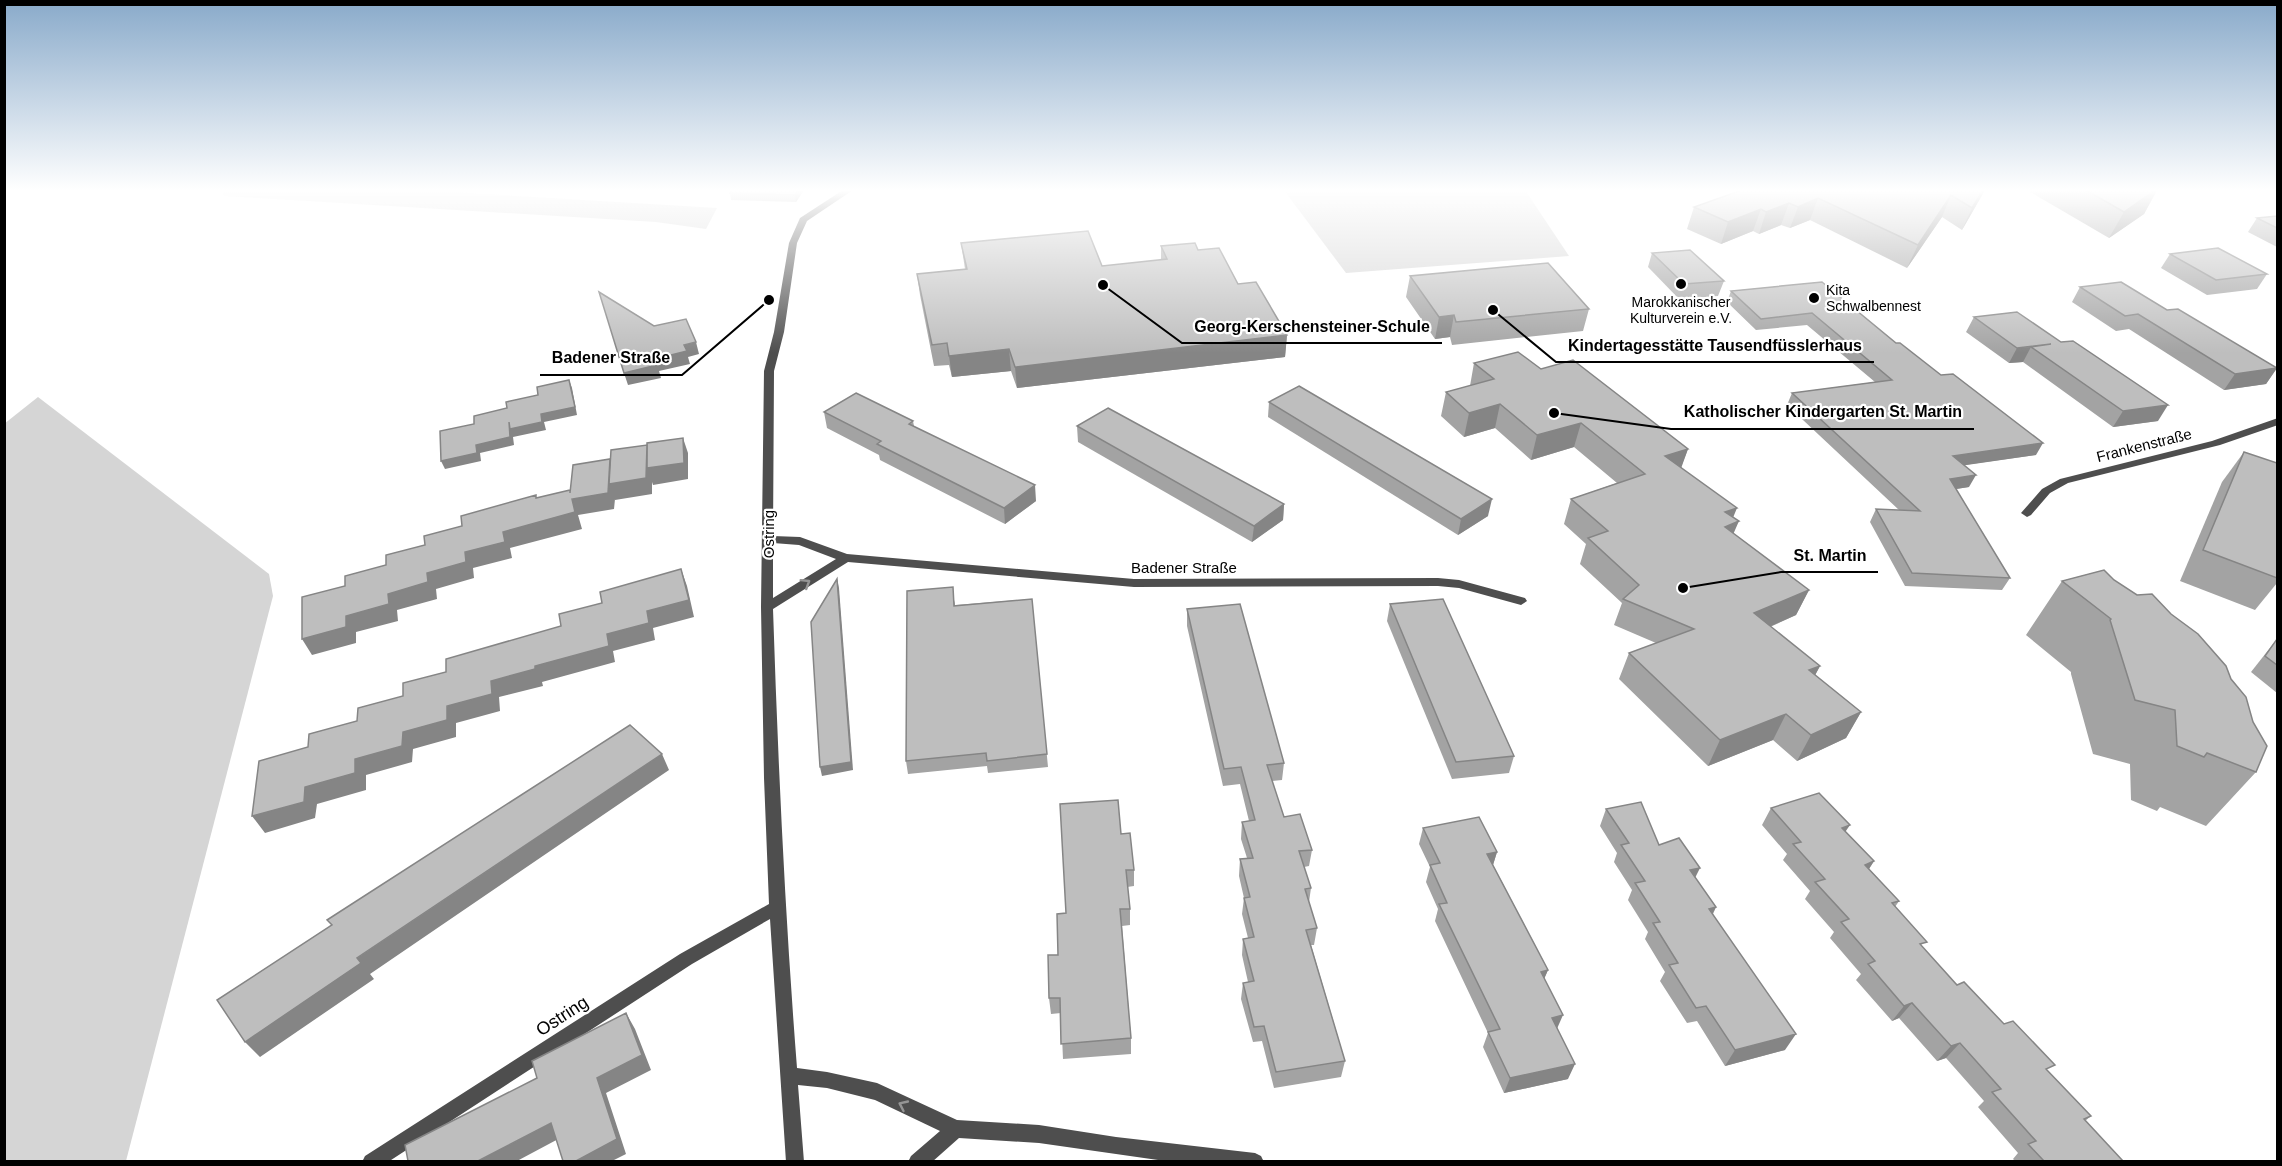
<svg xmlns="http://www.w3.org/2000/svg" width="2282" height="1166" viewBox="0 0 2282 1166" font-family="Helvetica,sans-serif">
  <rect width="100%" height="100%" fill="#fff"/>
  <g fill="#d5d5d5">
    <path d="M228 190H419L717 208 706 229 656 222 224 196 223 193Z"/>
    <path d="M1309 190H1525L1569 256 1346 273 1286 193Z"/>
    <path d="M38 397 269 574 273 596 126 1161H5L4 424Z"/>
  </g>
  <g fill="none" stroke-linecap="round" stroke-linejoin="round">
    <g fill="#4e4e4e" fill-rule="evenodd">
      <path d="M843 190H853L807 221 797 243 784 332 774 371 773 536 800 537 847 554 1134 579 1438 578 1459 580 1525 598 1527 601 1521 605 1459 588 1438 586 1134 587 848 562 773 609C778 762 785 915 797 1068L827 1072 877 1083 957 1120 1039 1125 1116 1137 1255 1153 1261 1156 1264 1162H1172L1039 1143 959 1138 932 1162H908L911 1156 940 1131 875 1100 827 1088 798 1085 804 1162H786L770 919 692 964 388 1162H362L365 1156 680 954 769 904 764 778 761 607 764 371 774 332 789 243 800 218ZM773 543 799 545 836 559 773 598Z"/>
      <path d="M2278 418V425L2220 445 2068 483 2050 493 2031 515 2027 517 2021 513 2042 489 2060 479 2212 441Z"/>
    </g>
  </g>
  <g fill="#a3a3a3">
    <path d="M731 190H804L796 202 731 200 730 193Z"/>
    <path d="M1742 190H1985L1962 230 1942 217 1907 268 1810 220 1790 228 1781 225 1759 234 1753 231 1721 244 1687 229 1694 207Z"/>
    <path d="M2027 190H2157L2144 214 2109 238Z"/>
    <path d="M2277 216V247L2248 232 2257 218Z"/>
    <path d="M961 243 1102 266 1161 260V246L1198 250 1238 284 1287 335 1285 357 1017 388 1011 371 952 377 949 365 934 366 920 295 917 274 965 269Z"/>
    <path d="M1652 253 1724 281 1718 296 1679 299 1648 267Z"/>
    <path d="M2170 254 2267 274 2257 289 2207 295 2161 268Z"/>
    <path d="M1410 276 1589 309 1583 331 1452 345 1450 337 1435 339 1406 297Z"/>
    <path d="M1822 282 1896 343 2036 455 1964 465 1969 487 1956 489 2010 578 2002 590 1905 586 1870 522 1876 509 1899 510 1787 405 1792 393 1875 382 1807 325 1756 330 1727 302 1731 291Z"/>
    <path d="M2080 287 2167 310 2277 368 2266 384 2224 390 2129 329 2116 331 2072 302Z"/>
    <path d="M1974 317 2061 342 2158 421 2113 427 2023 362 2009 363 1966 332Z"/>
    <path d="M1474 363 1541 369 1688 449 1681 467 1733 517V534L1809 590 1796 615 1770 627 1820 666 1815 675 1861 712 1846 738 1797 761 1773 740 1708 766 1619 679 1629 653 1656 643 1614 625 1622 603 1580 564 1586 544 1564 524 1571 499 1617 483 1574 447 1531 460 1495 428 1464 437 1441 416 1446 392 1470 386Z"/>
    <path d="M1269 402 1488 516 1458 535 1268 417Z"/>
    <path d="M824 412 913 421 914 426 1036 501 1005 524 880 460 879 455 827 428Z"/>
    <path d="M1077 426 1284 504 1283 520 1252 542 1078 442Z"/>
    <path d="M2244 452 2277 578V583L2255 610 2180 581 2222 482Z"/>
    <path d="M2104 570 2256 772 2206 826 2160 807 2157 811 2131 800 2130 764 2093 754 2071 674V672L2026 635 2062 581Z"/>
    <path d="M1032 599 1048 767 988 773 987 766 908 774 906 761 955 600V605Z"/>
    <path d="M1390 604 1514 756 1509 773 1452 779 1387 621Z"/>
    <path d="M1187 609 1284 763 1282 780 1272 781 1284 817 1312 850 1309 866 1304 867 1311 888 1309 902 1317 928 1314 945H1311L1345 1061 1341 1077 1274 1088 1262 1041 1253 1042 1241 999 1243 983 1248 982 1242 955 1243 939 1248 938 1242 914 1244 898 1239 876 1240 859 1247 858 1241 839 1242 822 1249 821 1240 784 1223 786 1187 626Z"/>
    <path d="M2277 639V693L2251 672Z"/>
    <path d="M1771 808 1845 831 1874 861 1869 869 1899 901 1895 907 1922 948 1957 985 2049 1072 2091 1116 2085 1121 2123 1161H2015L2013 1159 2018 1153 1978 1107 1984 1101 1946 1058 1937 1061 1899 1018 1892 1021 1856 980 1861 974 1830 938 1834 932 1805 899 1810 891 1783 860 1787 854 1762 825Z"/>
    <path d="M1606 809 1659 845 1695 878 1716 907 1713 914 1785 1050 1725 1066 1697 1021 1687 1023 1660 981 1665 972 1645 939 1648 932 1628 900 1632 890 1614 862 1617 853 1600 826Z"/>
    <path d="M1423 828 1497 852 1493 865 1548 970 1544 979 1557 1028 1568 1079 1504 1093 1483 1047 1488 1033 1435 921 1438 909 1426 882 1430 867 1419 844Z"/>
    <path d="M1121 834 1134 870V886L1127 887 1130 909V925L1122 926 1131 1038V1054L1063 1059 1061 1013 1051 1014 1049 998 1066 913Z"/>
  </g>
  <g fill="#858585">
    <path d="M798 190H804L796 202 795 195Z"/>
    <path d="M1983 190H1985L1962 230 1972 208Z"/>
    <path d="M2155 190H2157L2144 214 2109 238 2124 212Z"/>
    <path d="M1951 195 1942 217 1907 268 1918 245Z"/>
    <path d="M1818 198 1810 220 1790 228 1798 207Z"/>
    <path d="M1789 203 1781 225 1759 234 1766 212Z"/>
    <path d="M1761 209 1753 231 1721 244 1728 222Z"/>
    <path d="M1454 315 1450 337 1435 339 1439 317Z"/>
    <path d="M1287 335 1285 357 1017 388 1015 367Z"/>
    <path d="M696 342 699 354 688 357 690 364 659 371 661 378 628 385 624 373 684 345Z"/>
    <path d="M2031 347 2023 362 2009 363 2017 348Z"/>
    <path d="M1009 349 1011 371 952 377 949 356Z"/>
    <path d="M2277 368 2266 384 2224 390 2235 374Z"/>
    <path d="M569 380 572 388 577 415 544 422 546 430 513 437 514 445 480 453 481 461 445 469 441 461 476 445 509 422 541 414Z"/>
    <path d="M1500 404 1495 428 1464 437 1469 413Z"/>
    <path d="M2168 405 2158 421 2113 427 2123 411Z"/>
    <path d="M1581 423 1574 447 1531 460 1537 435Z"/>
    <path d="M683 438 688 453V479L653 485 652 482V494L615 500V499L614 509 578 515 582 529 510 548 512 558 473 568 474 578 436 589 437 599 397 610 398 621 356 632V643L312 655 302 639 388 594 503 532 573 499 610 459 647 445Z"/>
    <path d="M2043 443 2036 455 1946 468 1953 456Z"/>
    <path d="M1688 449 1679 474 1665 456Z"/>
    <path d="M1976 475 1969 487 1943 491 1950 479Z"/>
    <path d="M1035 485 1036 501 1005 524 1004 508Z"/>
    <path d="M1492 499 1488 516 1458 535 1461 519Z"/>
    <path d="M1284 504 1283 520 1252 542 1254 526Z"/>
    <path d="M1737 508 1730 525 1739 521 1728 546 1722 535 1725 512Z"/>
    <path d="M681 569 687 586 694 617 653 628 655 640 613 651 615 662 542 682 543 686 499 697 500 711 456 723V737L413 749 412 762 366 775V790L317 804 315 818 265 833 252 816 403 732 491 681 535 666 607 634 647 611Z"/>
    <path d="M837 579 839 588 853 770 822 776 820 767Z"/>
    <path d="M1809 590 1796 615 1742 639 1754 613Z"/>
    <path d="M1820 666 1806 692 1809 670Z"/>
    <path d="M1861 712 1846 738 1797 761 1811 735Z"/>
    <path d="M1786 714 1773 740 1708 766 1720 740Z"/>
    <path d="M662 754 669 770 370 974 374 979 260 1057 245 1042 357 958Z"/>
    <path d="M1850 825 1839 841 1842 828Z"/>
    <path d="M1497 852 1492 868 1487 854Z"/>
    <path d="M1874 861 1863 878 1865 865Z"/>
    <path d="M1700 868 1692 884 1690 870Z"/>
    <path d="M1716 907 1707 924 1709 909Z"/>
    <path d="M1548 970 1541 986V972Z"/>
    <path d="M1912 1003 1899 1018 1892 1021 1904 1006Z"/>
    <path d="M626 1013 635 1029 651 1070 606 1093 626 1154 612 1161H576L597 1078Z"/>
    <path d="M1563 1015 1556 1031 1552 1018Z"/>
    <path d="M1796 1034 1785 1050 1725 1066 1735 1050Z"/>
    <path d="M1960 1043 1946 1058 1937 1061 1951 1046Z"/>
    <path d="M1575 1064 1568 1079 1504 1093 1510 1078Z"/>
    <path d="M551 1123 562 1137 517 1161H478Z"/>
  </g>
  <g fill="#bebebe" stroke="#858585" stroke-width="1.5">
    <path d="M731 190H798L795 195 730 193Z"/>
    <path d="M1742 190H1983L1972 208 1951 195 1918 245 1818 198 1798 207 1789 203 1766 212 1761 209 1728 222 1694 207Z"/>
    <path d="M2086 190H2155L2124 212Z"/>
    <path d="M2277 216V228L2257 218Z"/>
    <path d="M1088 231 1102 266 1167 259 1161 246 1195 243 1198 250 1219 248 1238 284 1256 282 1287 335 1015 367 1009 349 949 356 947 343 932 345 917 274 967 269 961 243Z"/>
    <path d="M2218 248 2267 274 2216 280 2170 254Z"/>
    <path d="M1690 250 1724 281 1684 284 1652 253Z"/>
    <path d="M1548 263 1589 309 1456 322 1454 315 1439 317 1410 276Z"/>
    <path d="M1822 282 1896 343H1900L1941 375 1953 374 2043 443 1953 456 1976 475 1950 479 2010 578 1912 573 1876 509 1920 511 1792 393 1892 380 1812 313 1761 319 1731 291Z"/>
    <path d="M2121 282 2167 310 2178 309 2277 368 2235 374 2138 314 2125 316 2080 287Z"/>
    <path d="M599 292 654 326 686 319 696 342 684 345 687 351 655 359 657 365 624 373Z"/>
    <path d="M2017 312 2061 342 2073 341 2168 405 2123 411 2031 347 2051 344 2017 348 1974 317Z"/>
    <path d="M1518 352 1541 369 1573 360 1688 449 1665 456 1737 508 1725 512 1739 521 1725 527 1809 590 1754 613 1820 666 1809 670 1861 712 1811 735 1786 714 1720 740 1629 653 1694 629 1623 599 1639 585 1588 538 1608 531 1571 499 1645 474 1581 423 1537 435 1500 404 1469 413 1446 392 1494 379 1474 363Z"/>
    <path d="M569 380 575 407 541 414 542 422 510 429 509 422 510 437 476 445 477 453 441 461 440 431 474 424V416L507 408 506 402 538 395 537 387Z"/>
    <path d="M1299 386 1492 499 1461 519 1269 402Z"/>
    <path d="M856 393 913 421 909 424 1035 485 1004 508 877 444 881 441 824 412Z"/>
    <path d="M1108 408 1284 504 1254 526 1077 426Z"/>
    <path d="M683 438 684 463 647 468V443Z"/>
    <path d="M647 445 646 478 609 484 611 450Z"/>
    <path d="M2244 452 2277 463V578L2203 550Z"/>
    <path d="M610 459 608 493 572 499 575 512 503 532 505 542 465 552 466 562 427 573 428 582 388 594 389 604 346 616V627L302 639V597L345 586V576L386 565V555L425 545 424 536 462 526 461 516 536 495V498L570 490V493L573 465Z"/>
    <path d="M681 569 689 600 647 611 649 623 607 634 609 646 535 666V669L491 681 492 694 447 706V720L403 732 402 746 355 759V773L305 787 304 802 252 816 259 761 308 747 309 734 357 721 358 708 403 696V683L446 672V659L561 626 559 614 602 603 600 592Z"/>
    <path d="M2104 570 2114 580 2137 595 2152 594 2171 614 2198 634 2226 666 2231 679 2246 697 2253 722 2267 746 2256 772 2207 753 2204 757 2177 746 2175 710 2135 700 2110 620 2111 619 2062 581Z"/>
    <path d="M837 579 851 762 820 767 811 622Z"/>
    <path d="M953 587 954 606 1032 599 1047 754 987 761 986 753 906 761 907 591Z"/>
    <path d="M1443 599 1514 756 1456 762 1390 604Z"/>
    <path d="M1240 604 1284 763 1267 765 1284 817 1300 814 1312 850 1299 851 1311 888 1305 889 1317 928 1306 930 1345 1061 1276 1072 1264 1026 1254 1027 1243 983 1254 981 1243 939 1254 937 1244 898 1250 897 1240 859 1253 858 1242 822 1255 820 1241 767 1224 769 1187 609Z"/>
    <path d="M2277 639V665L2265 656Z"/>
    <path d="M630 725 662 754 357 958 361 963 245 1042 217 1000 332 925 327 920Z"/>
    <path d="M1819 793 1850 825 1842 828 1874 861 1865 865 1899 901 1892 903 1927 942 1920 944 1957 985 1964 982 2004 1024 2013 1021 2055 1065 2046 1069 2091 1116 2084 1119 2123 1161H2044L2028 1144 2036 1141 1992 1092 2001 1089 1960 1043 1951 1046 1912 1003 1904 1006 1868 964 1875 961 1841 922 1849 919 1815 882 1825 879 1793 844 1801 842 1771 808Z"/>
    <path d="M1118 800 1121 834 1130 833 1134 870H1126L1130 909H1120L1131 1038 1061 1044 1060 998H1049L1048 955H1058L1057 914 1066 913 1060 804Z"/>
    <path d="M1641 802 1659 845 1679 838 1700 868 1690 870 1716 907 1709 909 1796 1034 1735 1050 1706 1006 1696 1008 1669 965 1678 963 1653 923 1660 922 1635 883 1645 881 1621 845 1629 843 1606 809Z"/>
    <path d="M1479 817 1497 852 1487 854 1548 970 1541 972 1563 1015 1552 1018 1575 1064 1510 1078 1488 1032 1500 1029 1439 904 1447 903 1430 865 1440 863 1423 828Z"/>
    <path d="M626 1013 642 1055 597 1078 617 1139 576 1161H563L551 1123 478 1161H408L405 1145 537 1078 532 1061Z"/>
  </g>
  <defs><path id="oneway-chevron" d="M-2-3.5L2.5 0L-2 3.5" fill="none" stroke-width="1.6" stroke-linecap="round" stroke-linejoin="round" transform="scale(1.5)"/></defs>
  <g stroke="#959595">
    <use href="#oneway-chevron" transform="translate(806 583) rotate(-32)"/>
    <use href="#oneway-chevron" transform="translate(903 1105) rotate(-155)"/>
  </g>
  <linearGradient id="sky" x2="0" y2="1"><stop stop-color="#89aaca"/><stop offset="0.54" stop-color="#fff"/><stop offset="1" stop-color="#fff" stop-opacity="0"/></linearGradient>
  <rect width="2282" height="353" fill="url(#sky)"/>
  <g fill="#000" stroke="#fff" stroke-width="2">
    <circle cx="1681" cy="284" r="6"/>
    <circle cx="1814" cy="298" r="6"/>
  </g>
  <g text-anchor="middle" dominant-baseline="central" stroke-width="4.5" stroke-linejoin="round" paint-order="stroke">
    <g font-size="14" fill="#000" stroke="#fff" text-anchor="start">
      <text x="1826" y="290">Kita<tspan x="1826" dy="16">Schwalbennest</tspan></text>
      <text x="1681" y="302" text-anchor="middle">Marokkanischer<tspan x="1681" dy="16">Kulturverein e.V.</tspan></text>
    </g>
    <g font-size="15" fill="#000" stroke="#fff">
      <text transform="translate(2144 445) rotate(-14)">Frankenstraße</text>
      <text transform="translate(768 534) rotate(-90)">Ostring</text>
      <text x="1184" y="567">Badener Straße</text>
    </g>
    <g font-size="18" fill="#000" stroke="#fff">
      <text transform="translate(562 1016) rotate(-33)">Ostring</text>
    </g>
  </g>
  <path fill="none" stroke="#000" stroke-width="2" d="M1103 285L1182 343H1442M1493 310L1556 362H1874M769 300L682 375H540M1554 413L1671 429H1974M1683 588L1781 572H1878"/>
  <g fill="#000" stroke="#fff" stroke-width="2">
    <circle cx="1103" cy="285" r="6"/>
    <circle cx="1493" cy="310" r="6"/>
    <circle cx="769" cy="300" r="6"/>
    <circle cx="1554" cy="413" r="6"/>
    <circle cx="1683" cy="588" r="6"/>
  </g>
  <g font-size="16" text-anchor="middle" font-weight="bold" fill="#000" stroke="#fff" stroke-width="4.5" stroke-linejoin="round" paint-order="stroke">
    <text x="1312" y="332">Georg-Kerschensteiner-Schule</text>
    <text x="1715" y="351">Kindertagesstätte Tausendfüsslerhaus</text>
    <text x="611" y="363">Badener Straße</text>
    <text x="1823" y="417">Katholischer Kindergarten St. Martin</text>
    <text x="1830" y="561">St. Martin</text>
  </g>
  <rect width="2282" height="1166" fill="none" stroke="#000000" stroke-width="12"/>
</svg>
